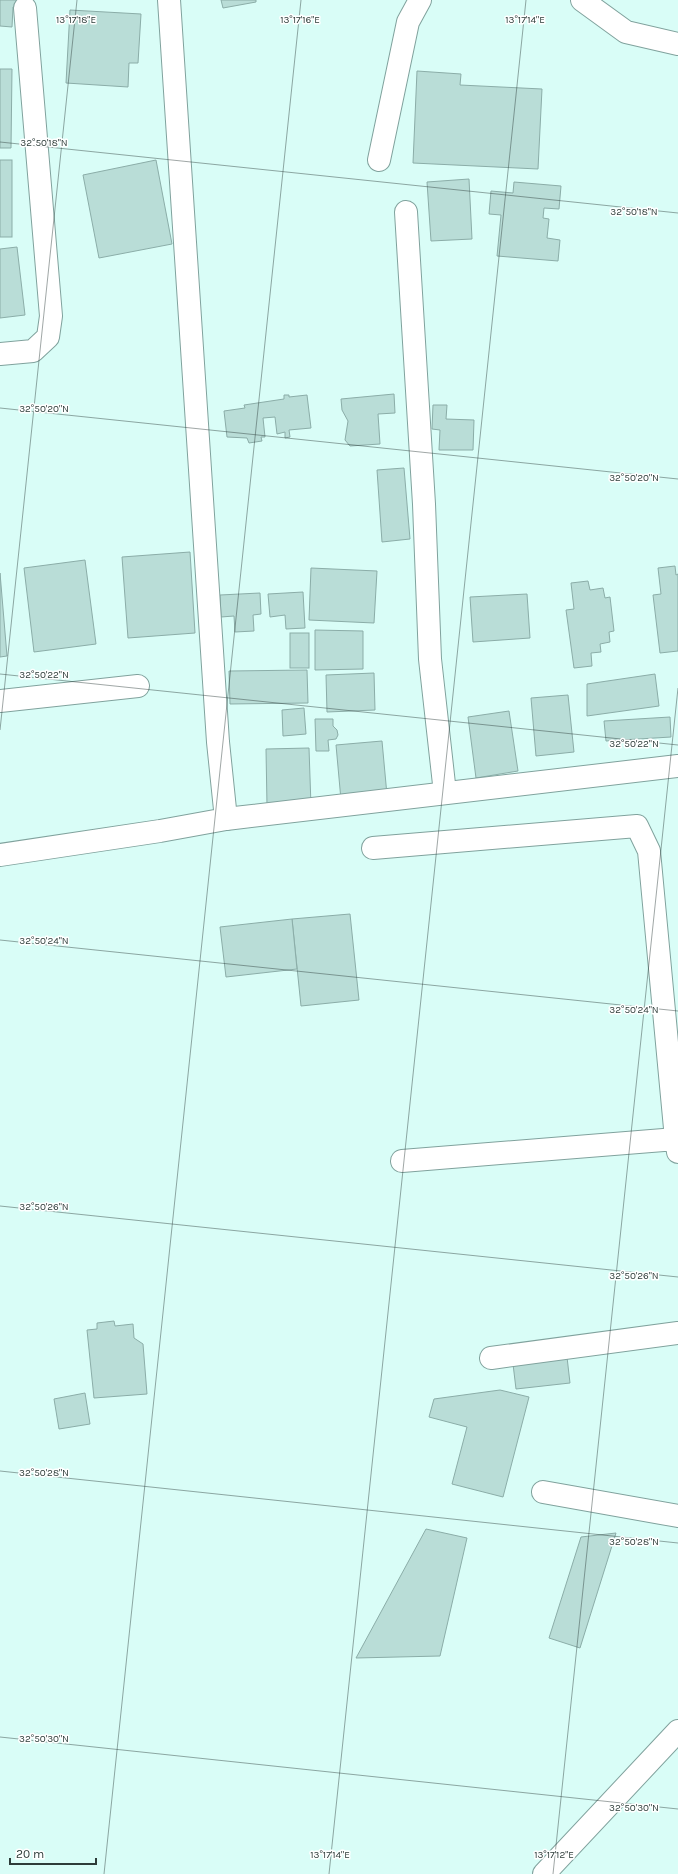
<svg xmlns="http://www.w3.org/2000/svg" width="678" height="1874" viewBox="0 0 678 1874" font-family="Karla,sans-serif">
  <rect width="100%" height="100%" fill="#d9fdf7"/>
  <g fill="#b9ddd7" stroke="#8bada8">
    <path d="M0 0H23V8L13 7 12 27 0 26Z"/>
    <path d="M221 0H256V2L223 8Z"/>
    <path d="M70 10 141 14 138 63H129L128 87 66 83Z"/>
    <path d="M0 69H12L11 148H0Z"/>
    <path d="M417 71 461 74 460 85 542 89 538 169 413 163Z"/>
    <rect x="0" y="160" width="12" height="77"/>
    <path d="M156 160 172 244 99 258 83 175Z"/>
    <path d="M469 179 472 239 431 241 427 182Z"/>
    <path d="M514 182 561 186 559 209 544 208 543 218 549 219 547 238 560 240 558 261 497 256 501 215 489 214 491 191 513 193Z"/>
    <path d="M17 247 25 315 0 318V249Z"/>
    <path d="M394 394 395 413 378 414 380 444 350 446 345 440 348 421 342 410 341 399Z"/>
    <path d="M284 395H289V397L307 395 311 428 289 430 290 437 285 438V432L277 434 275 417 263 418 265 437H261L262 441 249 443 247 438 227 437 224 411 245 408 244 405 284 399Z"/>
    <path d="M433 405H447L446 419 474 420 473 450H439L440 430 432 429Z"/>
    <path d="M404 468 410 539 382 542 377 470Z"/>
    <path d="M190 552 195 633 128 638 122 557Z"/>
    <path d="M85 560 96 644 34 652 24 568Z"/>
    <path d="M675 566 676 575 678 574V651L660 653 653 595 661 594 658 568Z"/>
    <path d="M311 568 377 571 374 623 309 620Z"/>
    <path d="M0 573 7 656 0 657Z"/>
    <path d="M588 581 590 590 603 588 605 598 610 597 614 631 609 632 610 642 600 644 601 652 591 653 592 666 574 668 566 610 574 609 571 583Z"/>
    <path d="M303 592 305 628 286 629 285 615 270 617 268 594Z"/>
    <path d="M260 593 261 614 253 615 254 631 235 632 234 616 221 617 220 595Z"/>
    <path d="M527 594 530 638 473 642 470 597Z"/>
    <path d="M315 630 363 631V669L315 670Z"/>
    <rect x="290" y="633" width="19" height="35"/>
    <path d="M307 670 308 703 230 704 229 671Z"/>
    <path d="M374 673 375 710 327 712 326 675Z"/>
    <path d="M655 674 659 706 587 716V684Z"/>
    <path d="M568 695 574 752 536 756 531 698Z"/>
    <path d="M304 708 306 734 283 736 282 710Z"/>
    <path d="M509 711 518 771 476 778 468 717Z"/>
    <path d="M670 717 671 737 606 741 604 721Z"/>
    <path d="M315 719H333V726L337 730 338 735 336 739 328 740 329 751H316Z"/>
    <path d="M382 741 387 795 341 800 336 745Z"/>
    <path d="M309 748 311 806H267L266 749Z"/>
    <path d="M350 914 359 1000 301 1006 292 919Z"/>
    <path d="M292 919 297 969 226 977 220 927Z"/>
    <path d="M114 1321 115 1326 133 1324 134 1338 143 1344 147 1394 94 1398 87 1330 97 1329V1323Z"/>
    <path d="M567 1357 570 1383 516 1389 513 1364Z"/>
    <path d="M500 1390 529 1397 503 1497 452 1484 467 1427 429 1417 434 1399Z"/>
    <path d="M85 1393 90 1424 59 1429 54 1399Z"/>
    <path d="M426 1529 467 1538 440 1656 356 1658Z"/>
    <path d="M616 1533 580 1648 549 1638 581 1537Z"/>
  </g>
  <g fill="none" stroke-linecap="round" stroke-linejoin="round">
    <defs>
      <g id="minor">
        <path d="M582 0 626 32 678 44"/>
        <path d="M379 160 408 22 420 0"/>
        <path d="M406 212 424 504 430 659 445 793"/>
        <path d="M0 354 33 351 48 337 51 316 25 8"/>
        <path d="M0 701 138 686"/>
        <path d="M226 819 678 766"/>
        <path d="M373 848 637 826 649 851 676 1139H678"/>
        <path d="M0 855 160 831 226 819 218 742 169 0"/>
        <path d="M402 1161 676 1139 678 1152"/>
        <path d="M491 1358 678 1333"/>
        <path d="M543 1492 678 1516"/>
        <path d="M544 1874 678 1731"/>
      </g>
    </defs>
    <use href="#minor" stroke="#80a29d" stroke-width="24"/>
    <use href="#minor" stroke="#fff" stroke-width="22"/>
  </g>
  <path fill="none" stroke="#2d3c39" stroke-width="1" stroke-opacity="0.45" d="M0 142 678 213M0 408 678 479M0 674 678 745M0 730 77 0M0 940 678 1011M0 1206 678 1277M0 1471 678 1543M0 1737 678 1809M104 1874 301 0M329 1874 526 0M553 1874 678 688"/>
  <g font-size="10" text-anchor="middle" fill="#2d3c39" stroke="#fff" stroke-width="3" stroke-linejoin="round" paint-order="stroke">
    <text x="76" y="23">13°17'18"E</text>
    <text x="300" y="23">13°17'16"E</text>
    <text x="525" y="23">13°17'14"E</text>
    <text x="44" y="146">32°50'18"N</text>
    <text x="634" y="215">32°50'18"N</text>
    <text x="44" y="412">32°50'20"N</text>
    <text x="634" y="481">32°50'20"N</text>
    <text x="44" y="678">32°50'22"N</text>
    <text x="634" y="747">32°50'22"N</text>
    <text x="44" y="944">32°50'24"N</text>
    <text x="634" y="1013">32°50'24"N</text>
    <text x="44" y="1210">32°50'26"N</text>
    <text x="634" y="1279">32°50'26"N</text>
    <text x="44" y="1476">32°50'28"N</text>
    <text x="634" y="1545">32°50'28"N</text>
    <text x="44" y="1742">32°50'30"N</text>
    <text x="634" y="1811">32°50'30"N</text>
    <text x="330" y="1858">13°17'14"E</text>
    <text x="554" y="1858">13°17'12"E</text>
  </g>
  <path d="M10 1858v6h86v-6" fill="none" stroke="#2d3c39" stroke-width="2"/>
  <text x="16" y="1858" font-size="12" fill="#2d3c39" stroke="#ffffff" stroke-width="3" paint-order="stroke">20 m</text>
</svg>
